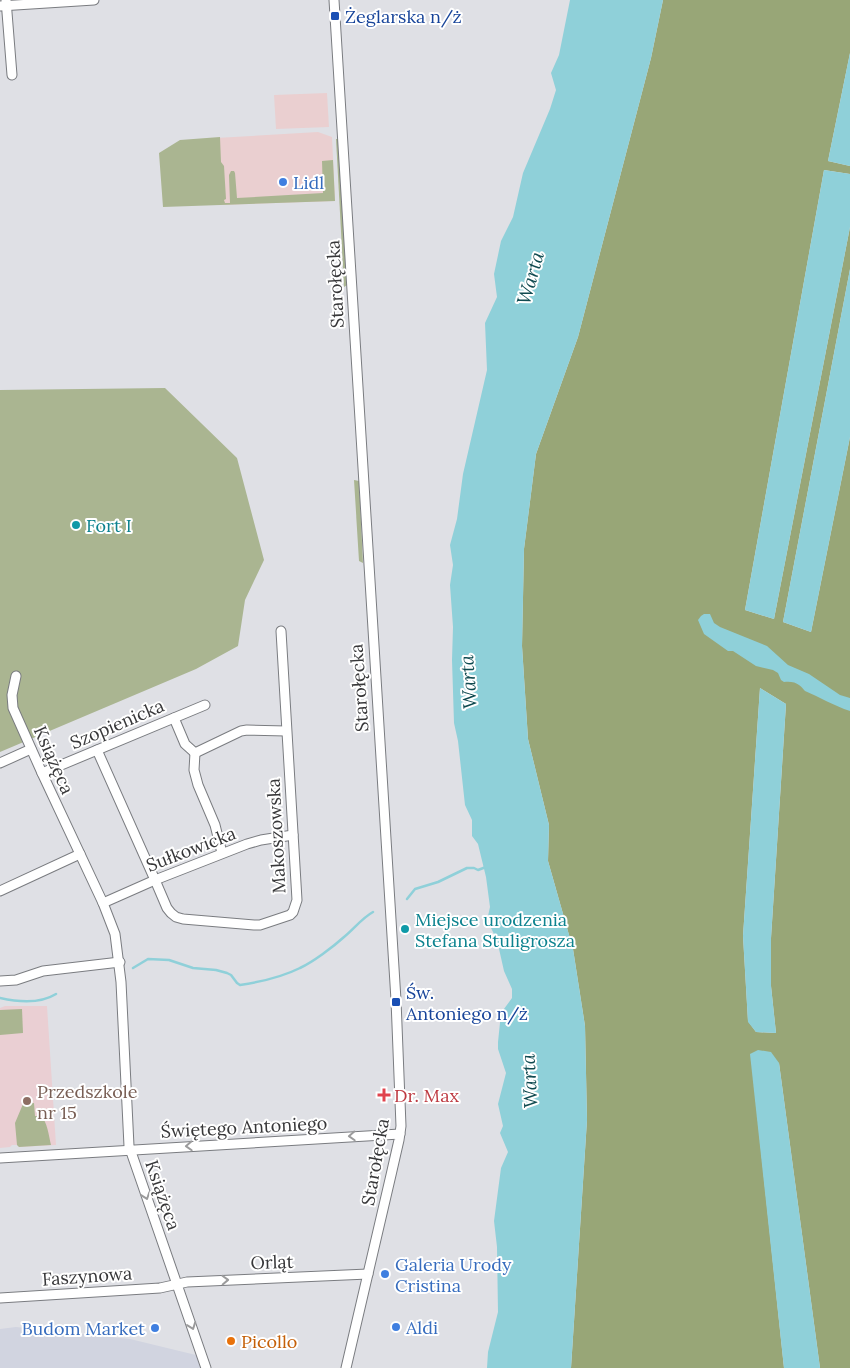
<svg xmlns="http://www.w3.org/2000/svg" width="850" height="1368" viewBox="0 0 850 1368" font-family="Lora,serif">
  <rect width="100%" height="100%" fill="#dfe0e5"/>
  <g fill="#eacfd0">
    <path d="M327 93 329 127 276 129 274 95Z"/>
    <path d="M318 132 332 137 335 201 221 205 216 138Z"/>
  </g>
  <path fill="#d1d4e0" d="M16 1327 130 1339 200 1356V1368H0V1329Z"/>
  <path fill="#eacfd3" d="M5 1006H47L56 1145 19 1147 17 1145H12L10 1147 0 1148V1008Z"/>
  <g fill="#aab591">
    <path d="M220 137 221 162 224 166 226 199 224 200 225 203H230L229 175 231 171H234L235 173 237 198 323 193 322 161 333 160 335 201 163 207 159 153 180 140Z"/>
    <path d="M336 139H338L347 285 344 287Z"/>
    <path d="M165 388 237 458 264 560 245 600 238 646 196 669 0 752V390Z"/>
    <path d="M354 480 359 481 363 563 359 561Z"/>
    <path d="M22 1009 23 1033 0 1035V1010Z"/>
    <path d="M34 1103 35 1116H41C47 1121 49 1136 51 1145L19 1147 17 1145 15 1123 23 1104Z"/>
  </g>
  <path fill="#98a677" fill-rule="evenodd" d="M663 0H850V53L828 161 850 166V174L824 170 745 610 774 619 850 227V269L783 622 811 632 850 437V1368H820L779 1063 751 1055 784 1368H571L587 1120 585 1026 573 949 548 861 549 825 528 739 522 646 524 549 536 454 578 337 651 58ZM760 688 786 704 771 938V986L776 1033 756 1032 748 1021 743 936Z"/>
  <g fill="#8fd0d9">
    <path d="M570 0H663L651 58 578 337 536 454 524 549 522 646 528 739 549 825 548 861 573 949 585 1026 587 1120 571 1368H487L488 1352 498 1312 497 1247 494 1221 501 1168 508 1152 500 1133 503 1126 498 1104 506 1073 498 1049V1042L501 1013 512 998V989L504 971 497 940 489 924 488 916 490 907 486 877 478 844 472 836V820L465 805 458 741 454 723 452 660 453 627 450 585 453 565 450 545 457 519 463 474 487 370 485 323 497 297 494 274 501 241 513 217 523 173 550 109 556 90 551 73 559 55Z"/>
    <path d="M850 53V166L828 161Z"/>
    <path d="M824 170 850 174V227L774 619 745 610Z"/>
    <path d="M850 269V437L811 632 783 622Z"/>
    <path d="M704 614H710L714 623 720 627 767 646 788 665 809 674 840 695 850 698V711C834 706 820 697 805 691 803 689 802 687 799 685 796 682 789 681 784 682L781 680 778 673 773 670 756 666 733 651H728L704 634 698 620 701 616Z"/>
    <path d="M760 688 786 704 771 938V986L776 1033 756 1032 748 1022 743 936Z"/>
    <path d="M758 1050 771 1052 779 1063 820 1368H784L750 1054Z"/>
  </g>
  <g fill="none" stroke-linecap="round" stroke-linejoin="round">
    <g stroke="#8fd0d9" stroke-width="2.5">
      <path d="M407 899 415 889 438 882 467 868H474L478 870 486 867"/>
      <path d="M133 968 148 959 169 960 193 968 216 970 227 973 231 975 237 983 240 985C260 982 282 977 300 968 313 962 333 947 344 937 354 929 362 918 373 912"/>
      <path d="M0 998C18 1002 40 1004 56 994"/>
    </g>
    <defs>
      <g id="minor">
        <path d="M6 0 12 75"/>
        <path d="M334 0 396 1000 401 1126 399 1140 391 1175 346 1368"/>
        <path d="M0 6 94 0"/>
        <path d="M16 676 12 695 13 708 42 773 103 903 115 934 121 982 129 1146 206 1368"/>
        <path d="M174 718 185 744 195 753"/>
        <path d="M97 750 155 880 167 908 171 913 176 917 183 919 254 925H260L290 915 293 912 297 900 281 631"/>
        <path d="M195 753 194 770 198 785 215 825 222 853"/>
        <path d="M195 753 241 731 247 730 286 731"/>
        <path d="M0 763 31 749"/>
        <path d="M42 773 205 705"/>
        <path d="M0 891 80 854"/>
        <path d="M103 903 155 880 247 844 261 840 293 835"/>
        <path d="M0 981 16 980 43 971 120 962"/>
        <path d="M0 1158 400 1134"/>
        <path d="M0 1298 160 1288 187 1282 368 1274"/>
      </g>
    </defs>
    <use href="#minor" stroke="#7a7c80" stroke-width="11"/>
    <use href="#minor" stroke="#fff" stroke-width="9"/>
  </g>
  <defs><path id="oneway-chevron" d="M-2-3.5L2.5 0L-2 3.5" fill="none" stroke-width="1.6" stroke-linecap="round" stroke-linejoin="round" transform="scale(1.25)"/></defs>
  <g stroke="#9b9b9c">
    <use href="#oneway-chevron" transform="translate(352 1136) rotate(177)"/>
    <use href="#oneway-chevron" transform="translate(189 1146) rotate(177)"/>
    <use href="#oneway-chevron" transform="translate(146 1196) rotate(71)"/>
    <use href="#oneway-chevron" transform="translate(225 1280) rotate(-2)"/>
    <use href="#oneway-chevron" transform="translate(192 1326) rotate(70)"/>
  </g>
  <g fill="#1a4fb4" stroke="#fff" stroke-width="2">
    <rect x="330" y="11" width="10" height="10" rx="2.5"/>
    <rect x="391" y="997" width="10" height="10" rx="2.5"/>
  </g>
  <g fill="#3f7fe0" stroke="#fff" stroke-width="2">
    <circle cx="283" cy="182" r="5"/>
    <circle cx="385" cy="1274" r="5"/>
    <circle cx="396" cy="1327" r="5"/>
    <circle cx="155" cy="1328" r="5"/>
  </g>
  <g fill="#0f9aa8" stroke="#fff" stroke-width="2">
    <circle cx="76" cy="525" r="5"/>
    <circle cx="405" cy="929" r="5"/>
  </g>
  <path fill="#e0444e" stroke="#fff" stroke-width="2" d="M381.5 1087.5h5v5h5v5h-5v5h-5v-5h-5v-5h5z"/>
  <circle fill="#8d6e63" stroke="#fff" stroke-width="2" cx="27" cy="1101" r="5"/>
  <circle fill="#e8710a" stroke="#fff" stroke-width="2" cx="231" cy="1341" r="5"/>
  <g text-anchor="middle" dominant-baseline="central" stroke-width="4" stroke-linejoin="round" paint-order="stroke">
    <g font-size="18" fill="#164399" stroke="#fff" text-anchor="start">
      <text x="345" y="16">Żeglarska n/ż</text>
      <text x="406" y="992">Św.<tspan x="406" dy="21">Antoniego n/ż</tspan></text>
    </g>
    <g font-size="18" fill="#366cbe" stroke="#fff" text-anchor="start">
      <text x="293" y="182">Lidl</text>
      <text x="395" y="1264">Galeria Urody<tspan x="395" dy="21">Cristina</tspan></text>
      <text x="406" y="1327">Aldi</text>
      <text x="145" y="1328" text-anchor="end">Budom Market</text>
    </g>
    <g font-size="18" fill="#373739" stroke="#fff">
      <text transform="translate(335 284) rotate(-93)">Starołęcka</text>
      <text transform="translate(359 688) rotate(-94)">Starołęcka</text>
      <text transform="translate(117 724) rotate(-23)">Szopienicka</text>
      <text transform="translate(54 760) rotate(66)">Książęca</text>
      <text transform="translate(276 836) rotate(-93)">Makoszowska</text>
      <text transform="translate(191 849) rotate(-21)">Sułkowicka</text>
      <text transform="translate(244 1127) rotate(-3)">Świętego Antoniego</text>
      <text transform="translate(375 1162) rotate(-80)">Starołęcka</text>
      <text transform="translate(163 1195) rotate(71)">Książęca</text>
      <text transform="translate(272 1262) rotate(-2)">Orląt</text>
      <text transform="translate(87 1276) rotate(-4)">Faszynowa</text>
    </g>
    <g font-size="18" fill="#0d838f" stroke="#fff" text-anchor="start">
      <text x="86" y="525">Fort I</text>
      <text x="415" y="919">Miejsce urodzenia<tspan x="415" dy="21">Stefana Stuligrosza</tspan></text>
    </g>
    <g font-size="18" fill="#785e54" stroke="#fff" text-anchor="start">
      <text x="37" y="1091">Przedszkole<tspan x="37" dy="21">nr 15</tspan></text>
    </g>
    <g font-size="18" fill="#be3a42" stroke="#fff" text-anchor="start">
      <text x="394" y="1095">Dr. Max</text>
    </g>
    <g font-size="18" fill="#c56008" stroke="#fff" text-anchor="start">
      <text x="241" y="1341">Picollo</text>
    </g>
    <g font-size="19" font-style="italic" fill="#0f4a50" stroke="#fff">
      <text transform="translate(530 278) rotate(-74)">Warta</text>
      <text transform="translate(468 682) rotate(-94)">Warta</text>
      <text transform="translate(529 1081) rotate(-93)">Warta</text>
    </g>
  </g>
</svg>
